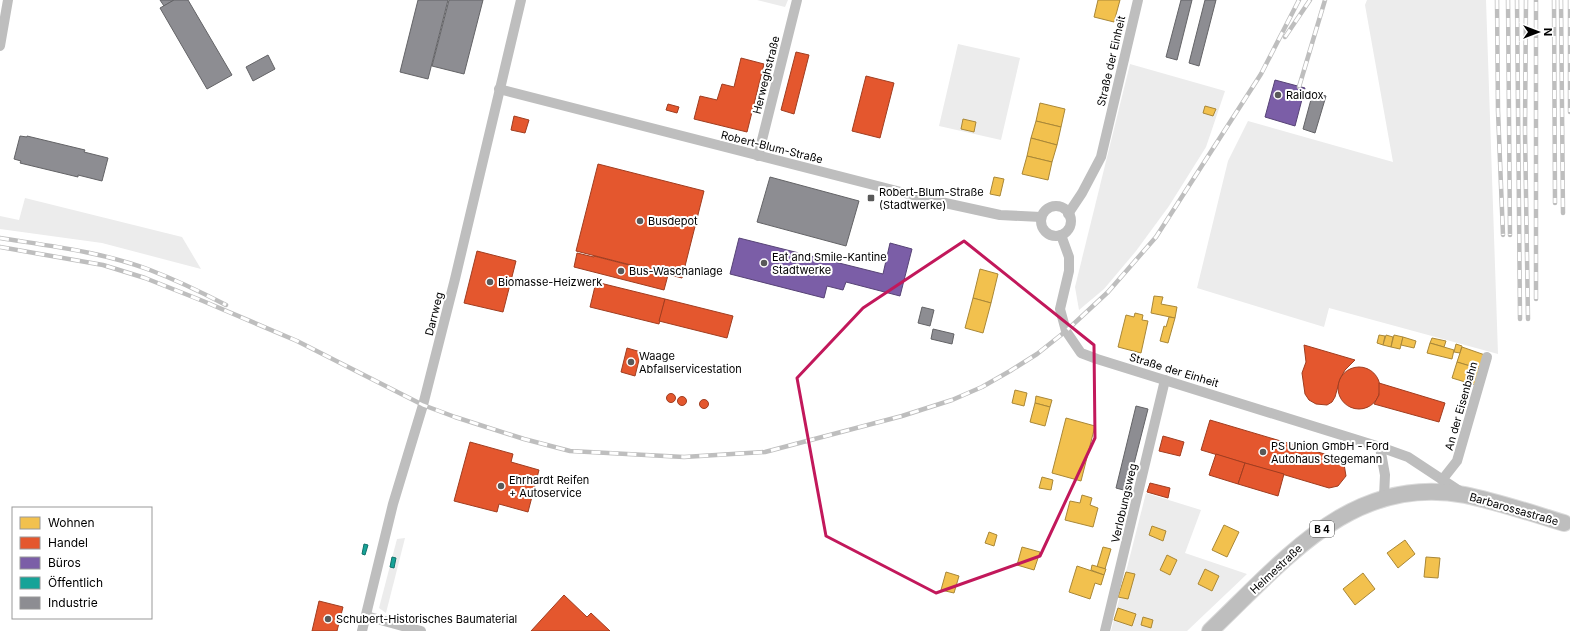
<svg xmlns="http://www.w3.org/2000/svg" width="1570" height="631" viewBox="0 0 1570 631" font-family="Inter,sans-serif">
  <rect width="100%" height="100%" fill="#fff"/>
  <g fill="#ececec">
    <path d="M757 0H788L785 7Z"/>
    <path d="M1367 0H1486L1498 354 1329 308 1324 327 1197 288 1228 161 1248 121 1393 162 1365 5Z"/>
    <path d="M958 44 1020 58 1001 140 939 126Z"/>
    <path d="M1130 64 1225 91 1206 147 1169 206 1136 251 1104 289 1079 310 1075 287Z"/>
    <path d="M25 198 182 237 201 269 102 243 0 229V216L19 220Z"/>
    <path d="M1146 493 1201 510 1185 553 1247 574 1187 631H1111Z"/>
    <path d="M405 538 386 613 379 608 397 539Z"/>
  </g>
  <g fill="#f2c14e" stroke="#a98737">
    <path d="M1098 0H1120L1114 22 1094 17Z"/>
    <path d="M1040 103 1065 109 1061 127 1036 121Z"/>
    <path d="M1205 106 1216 109 1213 116 1203 113Z"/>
    <path d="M963 119 976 122 974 132 961 129Z"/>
    <path d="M1036 121 1061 127 1057 145 1031 138Z"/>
    <path d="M1031 138 1057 145 1052 162 1027 156Z"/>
    <path d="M1027 156 1052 162 1048 180 1022 174Z"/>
    <path d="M994 177 1004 179 1000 196 990 194Z"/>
    <path d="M980 269 998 274 991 303 973 298Z"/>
    <path d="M1154 296 1163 297 1161 304 1177 307 1175 318 1151 313Z"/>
    <path d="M973 298 991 303 983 333 965 328Z"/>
    <path d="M1135 313 1143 315 1142 320 1148 321 1141 353 1118 347 1126 315 1134 317Z"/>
    <path d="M1169 317 1175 318 1168 343 1160 341 1164 326 1166 327Z"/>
    <path d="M1379 335 1385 336 1383 345 1377 343Z"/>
    <path d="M1386 335 1393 337 1391 347 1383 345Z"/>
    <path d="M1394 335 1403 337 1400 349 1391 347Z"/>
    <path d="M1403 337 1416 341 1414 348 1401 345Z"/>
    <path d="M1432 338 1446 341 1444 347 1430 343Z"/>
    <path d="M1430 343 1454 350 1452 359 1427 353Z"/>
    <path d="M1456 344 1462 346 1460 353 1454 352Z"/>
    <path d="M1462 347 1485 355 1480 369 1457 362Z"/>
    <path d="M1457 362 1480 369 1475 385 1452 378Z"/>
    <path d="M1015 390 1027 393 1024 406 1012 403Z"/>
    <path d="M1036 396 1052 400 1050 407 1035 403Z"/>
    <path d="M1035 403 1050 407 1045 426 1030 422Z"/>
    <path d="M1066 418 1095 426 1081 481 1052 473Z"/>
    <path d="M1042 477 1053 480 1051 490 1039 488Z"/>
    <path d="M1082 495 1092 498 1090 505 1098 508 1093 527 1065 520 1070 501 1080 503Z"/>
    <path d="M1224 525 1239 532 1227 557 1212 550Z"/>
    <path d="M1152 526 1166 531 1163 541 1149 535Z"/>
    <path d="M989 532 997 535 994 546 985 543Z"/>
    <path d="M1405 540 1415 554 1398 568 1387 553Z"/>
    <path d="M1022 547 1040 552 1034 570 1017 565Z"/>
    <path d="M1103 547 1111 549 1105 569 1097 567Z"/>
    <path d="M1167 555 1177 560 1170 575 1160 570Z"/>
    <path d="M1426 557 1440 558 1438 578 1424 577Z"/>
    <path d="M1092 565 1106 569 1104 575 1091 570Z"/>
    <path d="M1077 566 1104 575 1101 585 1095 583 1090 599 1069 592Z"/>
    <path d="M1205 569 1219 576 1212 591 1198 584Z"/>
    <path d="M946 572 959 576 954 593 941 590Z"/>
    <path d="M1126 572 1135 574 1128 599 1118 597Z"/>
    <path d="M1363 573 1375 589 1355 605 1343 589Z"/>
    <path d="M1118 608 1136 614 1132 626 1114 620Z"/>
    <path d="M1143 617 1153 620 1151 628 1141 625Z"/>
  </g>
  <g fill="#e4572e" stroke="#a03d20">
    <path d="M796 52 809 55 794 114 781 110Z"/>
    <path d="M741 58 764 64 747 132 694 119 700 96 717 100 722 84 734 87Z"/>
    <path d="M866 76 894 83 880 138 852 131Z"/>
    <path d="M668 104 679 107 677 113 666 110Z"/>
    <path d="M514 116 529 120 525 133 511 130Z"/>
    <path d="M598 164 704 191 682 278 576 251Z"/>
    <path d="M477 251 516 261 503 312 464 303Z"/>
    <path d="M577 253 594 257V256L668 275 664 290 574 267Z"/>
    <path d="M596 282 665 299 659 324 590 307Z"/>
    <path d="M665 299 733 316 727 338 659 321Z"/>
    <path d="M1304 345 1355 360 1345 370 1340 379 1335 397 1332 402 1327 405 1316 404 1309 400 1305 394 1302 373 1306 362Z"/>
    <path d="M627 348 641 352 635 376 621 372Z"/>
    <circle cx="1359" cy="388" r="21"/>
    <path d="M1379 383 1445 403 1439 422 1374 404 1379 395Z"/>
    <circle cx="671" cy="398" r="4.5"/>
    <circle cx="682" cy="401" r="4.5"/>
    <circle cx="704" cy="404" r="4.5"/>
    <path d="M1210 420 1338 458 1344 464 1346 476 1338 486 1329 488 1201 450Z"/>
    <path d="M1163 436 1184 442 1180 456 1159 451Z"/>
    <path d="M470 442 513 454 511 462 539 470 528 512 499 504 497 512 454 501Z"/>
    <path d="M1216 454 1245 463 1238 484 1209 475Z"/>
    <path d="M1245 463 1284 474 1278 496 1238 484Z"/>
    <path d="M1150 483 1170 488 1168 498 1147 492Z"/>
    <path d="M564 595 587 617 591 613 610 631H531Z"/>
    <path d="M319 601 343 607 337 631H312Z"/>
  </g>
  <g fill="#7b5ea7" stroke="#564275">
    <path d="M1275 80 1305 88 1295 126 1265 117Z"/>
    <path d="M739 238 883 274 890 243 912 249 900 296 846 282 843 290 827 286 824 298 730 274Z"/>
  </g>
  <g fill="#17a398" stroke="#10726a">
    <path d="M364 544 368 545 365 555 362 554Z"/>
    <path d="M392 557 396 558 394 568 390 567Z"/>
  </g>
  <g fill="#8d8d92" stroke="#636366">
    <path d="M160 0H174L164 6Z"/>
    <path d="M174 0H188L232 75 207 89 160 8Z"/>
    <path d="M418 0H448L428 79 400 72Z"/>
    <path d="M449 0H483L464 74 432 66Z"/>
    <path d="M1181 0H1192L1177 60 1166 57Z"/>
    <path d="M1205 0H1216L1199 66 1189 63Z"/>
    <path d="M268 55 275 69 253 81 246 67Z"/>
    <path d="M1313 92 1326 96 1315 133 1303 129Z"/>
    <path d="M20 136 27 137V136L85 150 84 152 108 158 102 181 78 175V177L20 163 21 161 14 159Z"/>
    <path d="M770 177 859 201 846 246 757 222Z"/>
    <path d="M922 307 934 310 930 326 918 323Z"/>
    <path d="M933 329 954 334 952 344 931 339Z"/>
    <path d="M1136 406 1148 409 1127 491 1116 488Z"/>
  </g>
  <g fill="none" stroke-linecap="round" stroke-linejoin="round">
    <defs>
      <path id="primary" d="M1210 631C1283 562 1352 473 1465 495 1499 502 1531 513 1564 523"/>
    </defs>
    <use href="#primary" stroke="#dbdbdb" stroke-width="18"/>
    <g stroke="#bebebe" stroke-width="10">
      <path d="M0 46 8 0"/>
      <path d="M499 89 936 201 1000 215 1041 217"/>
      <path d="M758 156 797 0"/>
      <circle cx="1056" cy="221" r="15"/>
      <path d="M1068 214 1082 193 1101 157 1138 0"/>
      <path d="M1061 235 1069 257V271L1060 309 1066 331 1081 353 1097 359 1380 447 1408 457 1461 492"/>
      <path d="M1380 447 1385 475 1384 497"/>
      <path d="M1442 480 1457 461 1487 357"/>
      <path d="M366 616 421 631"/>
      <path d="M362 631 393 504 423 405 455 279 521 0"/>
      <path d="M1105 631 1165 380"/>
    </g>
    <use href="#primary" stroke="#bebebe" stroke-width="16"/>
    <defs>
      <g id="rail">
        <path d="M1497 0 1498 111 1503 235"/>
        <path d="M1508 0 1510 235"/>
        <path d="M1517 0 1520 319"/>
        <path d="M1526 0 1525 131 1528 319"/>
        <path d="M1554 0 1555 203"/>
        <path d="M1561 0 1563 213"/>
        <path d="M1570 0V112"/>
        <path d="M1285 37 1310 0"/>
        <path d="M1299 87 1325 0"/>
        <path d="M0 238C50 246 102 252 150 270 176 280 201 292 226 305"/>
        <path d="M0 247 103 265 145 278 203 301 297 341 423 405 455 417 524 439 570 451 684 457 765 452 902 416 952 400 982 387 1010 371 1037 354 1066 331 1108 292 1156 237 1261 74 1299 0"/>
        <path d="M1536 299V0"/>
      </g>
    </defs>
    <use href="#rail" stroke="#bebebe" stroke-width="4.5"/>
    <use href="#rail" stroke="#fff" stroke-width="3" stroke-dasharray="9" stroke-linecap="butt"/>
  </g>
  <path fill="none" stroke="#c2185b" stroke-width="3" stroke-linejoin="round" d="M964 241 1094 345 1095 438 1040 556 936 593 826 536 797 378 863 308Z"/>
  <g fill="#595959" stroke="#fff" stroke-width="1.5">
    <circle cx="1278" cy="95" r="4"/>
    <rect x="867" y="194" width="8" height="8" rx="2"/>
    <circle cx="640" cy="221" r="4"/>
    <circle cx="764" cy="263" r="4"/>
    <circle cx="621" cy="271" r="4"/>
    <circle cx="490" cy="282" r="4"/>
    <circle cx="631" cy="362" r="4"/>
    <circle cx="1263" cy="452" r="4"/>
    <circle cx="501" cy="486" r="4"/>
    <circle cx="328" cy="619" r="4"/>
  </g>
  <g text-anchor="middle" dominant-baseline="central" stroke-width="4" stroke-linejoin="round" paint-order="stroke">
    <rect fill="#fff" stroke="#4c4c4c" stroke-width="1" x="1310" y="521" width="24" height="16" rx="3"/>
    <g font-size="10" font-weight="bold" fill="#000">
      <text x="1322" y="529">B 4</text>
    </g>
    <g font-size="11" fill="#000" stroke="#fff">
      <text transform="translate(1111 61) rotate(-77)">Straße der Einheit</text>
      <text transform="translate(766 75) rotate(-76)">Herweghstraße</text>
      <text transform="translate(772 147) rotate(14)">Robert-Blum-Straße</text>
      <text transform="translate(434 314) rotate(-76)">Darrweg</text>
      <text transform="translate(1174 370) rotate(17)">Straße der Einheit</text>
      <text transform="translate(1461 406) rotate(-74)">An der Eisenbahn</text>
      <text transform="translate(1124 503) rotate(-77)">Verlobungsweg</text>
      <text transform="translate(1514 509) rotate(16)">Barbarossastraße</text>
      <text transform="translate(1276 569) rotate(-43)">Helmestraße</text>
    </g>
    <g font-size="11" fill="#000" stroke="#fff" text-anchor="start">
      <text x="1286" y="95">Raildox</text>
      <text x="879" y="192">Robert-Blum-Straße<tspan x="879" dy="13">(Stadtwerke)</tspan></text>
      <text x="648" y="221">Busdepot</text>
      <text x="772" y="257">Eat and Smile-Kantine<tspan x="772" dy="13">Stadtwerke</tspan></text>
      <text x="629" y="271">Bus-Waschanlage</text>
      <text x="498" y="282">Biomasse-Heizwerk</text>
      <text x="639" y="356">Waage<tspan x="639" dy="13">Abfallservicestation</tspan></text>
      <text x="1271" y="446">PS Union GmbH - Ford<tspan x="1271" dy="13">Autohaus Stegemann</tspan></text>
      <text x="509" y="480">Ehrhardt Reifen<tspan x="509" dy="13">+ Autoservice</tspan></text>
      <text x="336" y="619">Schubert-Historisches Baumaterial</text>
    </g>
  </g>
  <rect x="12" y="507" width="140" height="112" fill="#ffffff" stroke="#999999"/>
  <rect x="20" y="517" width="20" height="12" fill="#f2c14e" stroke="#999999"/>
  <text x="48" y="527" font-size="12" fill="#000000">Wohnen</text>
  <rect x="20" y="537" width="20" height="12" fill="#e4572e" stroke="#999999"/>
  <text x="48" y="547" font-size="12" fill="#000000">Handel</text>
  <rect x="20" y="557" width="20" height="12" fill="#7b5ea7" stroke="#999999"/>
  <text x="48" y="567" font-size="12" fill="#000000">Büros</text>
  <rect x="20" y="577" width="20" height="12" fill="#17a398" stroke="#999999"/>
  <text x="48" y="587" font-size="12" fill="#000000">Öffentlich</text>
  <rect x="20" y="597" width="20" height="12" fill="#8d8d92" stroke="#999999"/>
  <text x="48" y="607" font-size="12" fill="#000000">Industrie</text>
  <g transform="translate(1538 32) rotate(90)" stroke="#ffffff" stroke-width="3" paint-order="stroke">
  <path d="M0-3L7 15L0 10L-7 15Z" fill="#000000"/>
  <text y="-6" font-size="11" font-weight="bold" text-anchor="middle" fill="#000000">N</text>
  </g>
</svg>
